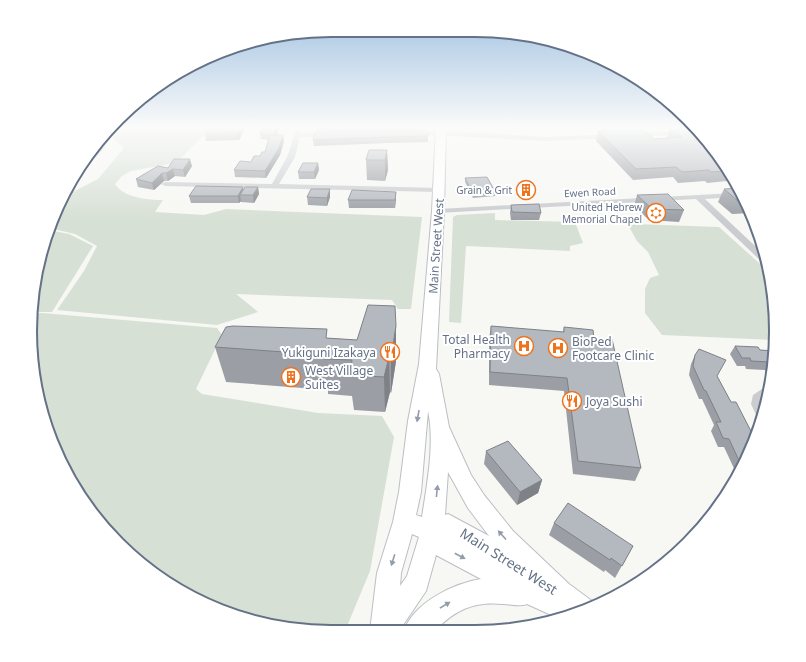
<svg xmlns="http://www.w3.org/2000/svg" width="806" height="662" viewBox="0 0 806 662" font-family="'Noto Sans',sans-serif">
  <rect width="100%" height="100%" fill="#f7f7f4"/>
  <g fill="#d7e0d5">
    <path d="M110 128H211L176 163 131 171 122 176 115 184C124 198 148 200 163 200L155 212 204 215 226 209 422 217 411 309H398L392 300 236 294 258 312 217 325 57 310 84 271 97 246 75 234 49 228 65 196 98 179 124 148 107 132Z"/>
    <path d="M495 213V220L575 222 583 243 570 246V251L466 246 461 323 449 322 453 217 457 215Z"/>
    <path d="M633 224 719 227 769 272 775 312 774 340 662 335 645 313V289L650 278 659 275 648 252 637 241 628 225H634Z"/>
    <path d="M48 230 69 234 93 246 52 312H31Z"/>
    <path d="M42 313 217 328 222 335 196 389 202 394 318 413 382 416 394 437 370 571 345 631H312L253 622 198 601 133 557 92 514 61 464 36 389 31 314Z"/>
  </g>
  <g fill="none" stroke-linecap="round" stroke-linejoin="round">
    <path stroke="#c7ced5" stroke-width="2.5" d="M75 176C84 167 112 144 108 131"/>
    <defs>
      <path id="secondary" d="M436 128H446L444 211 436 369 439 374 449 427 471 475 484 495 513 531 569 584 592 601 594 606 560 619 527 604C519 607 511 604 503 604 474 601 454 610 435 631H404C413 603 454 583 481 579L436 555 426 591 399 631H370L377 573 393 522 399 492 408 421 419 364 432 211ZM428 411C435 443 427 484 422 517L416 515 421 492ZM448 472 468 508 489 536 448 514 445 515ZM412 534 419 537 407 576 400 586 401 573Z"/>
    </defs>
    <use href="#secondary" stroke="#bbbfc4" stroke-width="2"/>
    <g fill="#caccd0" fill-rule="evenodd">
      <path d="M297 128H301V133L329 132 332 134 329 136 300 137 295 157 279 184 439 188 443 190 439 192 165 186 161 184 165 182 272 184 287 157Z"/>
      <path d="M414 131 471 132 546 137 612 134 615 136 612 138 546 141 412 134 411 133Z"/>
      <path d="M682 131 684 132V134L633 137 630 135 633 133Z"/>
      <path d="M735 193H738V197L705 199 766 256 768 265 764 264 696 199 438 213 434 211 438 209Z"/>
      <path d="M762 389 769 390 767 399 763 400 765 407 762 420 758 419 751 404 753 395Z"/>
    </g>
    <use href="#secondary" fill="#fff" fill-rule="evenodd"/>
  </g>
  <g fill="#9b9fa5">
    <path d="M208 128H245L239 140 206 141 205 134Z"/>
    <path d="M262 128H279L277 135 284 141 280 155 266 178 235 177 234 170 251 162 260 156 265 152 269 140 261 139 260 134Z"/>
    <path d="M317 128H425V130L317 131Z"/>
    <path d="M669 128H695L714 148 732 178H729L727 181 707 183 705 181 678 183 673 177 633 180 596 141 598 131 654 139 667 138 670 128Z"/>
    <path d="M315 132 428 136V142L389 143 314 146 313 140Z"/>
    <path d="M387 150 388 170 385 181 367 180 366 160Z"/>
    <path d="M318 163 319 170 315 179H299L298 172Z"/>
    <path d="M192 166 185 177 175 176 168 181H164L154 190 138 187 136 179 168 168Z"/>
    <path d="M465 178 496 193 495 196 473 198 465 182Z"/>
    <path d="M258 187 259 194 254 203 241 202V201L239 203H191L189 196Z"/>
    <path d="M330 189V197L327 206 308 205 307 197Z"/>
    <path d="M724 189 745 198 751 213 732 214 718 202Z"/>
    <path d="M396 192 395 208H349L348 200Z"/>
    <path d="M637 195 684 210 679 222 649 220 634 206Z"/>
    <path d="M511 205 541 213 539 220H511L510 213Z"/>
    <path d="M396 326V361L391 393 390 392 385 412 354 410 352 396 328 394V390L226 382 215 347 328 338 357 340Z"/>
    <path d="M491 326 563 332 564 327 594 338 641 468 635 481 573 474 564 391 489 385V339Z"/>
    <path d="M735 346 760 350 774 351 773 371V374H767L765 370 746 369 745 366H737L730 354Z"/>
    <path d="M695 355 717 376 731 402 755 439 738 477 724 447H718L711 431 714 425 702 399H699L689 375 691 364Z"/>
    <path d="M486 451 542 480 538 493 517 505 484 464Z"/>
    <path d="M554 523 633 546 615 578 605 570 604 572 549 535Z"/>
  </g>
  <g fill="#7e8286">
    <path d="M240 128H245L239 140 237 133Z"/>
    <path d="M276 128H279L275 141 274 135Z"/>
    <path d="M283 135 284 141 280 155 266 178 265 171Z"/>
    <path d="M387 150 388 170 385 181V160Z"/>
    <path d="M190 159 192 166 185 177 183 170Z"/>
    <path d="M318 163 319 170 315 179 314 172Z"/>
    <path d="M173 169 175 176 168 181 166 173Z"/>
    <path d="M162 173 164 181 154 190 152 183Z"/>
    <path d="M243 187 244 195H240L241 201 239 203 238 196Z"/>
    <path d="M258 187 259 194 254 203 253 195Z"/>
    <path d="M330 189V197L327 206V198Z"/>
    <path d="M396 192V199L395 208V200Z"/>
    <path d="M396 326V361L391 393V357Z"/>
    <path d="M389 357 390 392 385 412 384 377Z"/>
    <path d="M542 480 538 493 517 505 520 492Z"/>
  </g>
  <g fill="#b4b9c0" stroke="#7e8286">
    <path d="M208 128H240L237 133 205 134Z"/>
    <path d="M262 128H276L274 135H270L260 134Z"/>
    <path d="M670 128H695L714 148 728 171 711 172 709 170 682 172 676 167 636 169 598 131 634 129 644 130 654 139 682 137Z"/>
    <path d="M427 131 428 136 389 137 313 140 315 132Z"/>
    <path d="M270 135H283L279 148 265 171 234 170 240 161 251 162 254 156H260L262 152H265Z"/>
    <path d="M369 150H387L385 160H366Z"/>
    <path d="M174 159H190L183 170 173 169 166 173H162L152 183 136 179 158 166 168 168Z"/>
    <path d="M303 163H318L314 172H298Z"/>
    <path d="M487 177 496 193 473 194 465 178Z"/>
    <path d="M196 186 243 187 238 196H189Z"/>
    <path d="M245 187H258L253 195H240Z"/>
    <path d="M739 188 746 200 738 201 724 189Z"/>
    <path d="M311 189H330L327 198 307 197Z"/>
    <path d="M352 190 396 192 395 200H348Z"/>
    <path d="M668 194 684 210 652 209 637 195Z"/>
    <path d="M539 204 541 213 512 212 511 205Z"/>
    <path d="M368 305 395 306 396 326 391 357H389L384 377 350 375 352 360 324 359 325 355 215 347 226 327 233 326 327 329 326 338 357 340Z"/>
    <path d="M491 326 564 332V327L593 330 594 338 612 339 641 468 578 461 567 378 490 372Z"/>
    <path d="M735 346 758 347 760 350 774 351V365H772L770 362 751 361 750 358H742Z"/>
    <path d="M699 349 726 360 717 376 731 402H736L755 439 742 467 729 439 723 438 716 422H721L706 391 704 390 693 366 695 355Z"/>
    <path d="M508 441 542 480 520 492 486 451Z"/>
    <path d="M568 503 633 546 622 566 611 558 610 560 554 523Z"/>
  </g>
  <defs><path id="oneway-solid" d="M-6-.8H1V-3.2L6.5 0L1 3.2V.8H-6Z"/></defs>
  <g fill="#929cab">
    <use href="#oneway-solid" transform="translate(418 416) rotate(100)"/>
    <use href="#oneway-solid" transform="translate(437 491) rotate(-84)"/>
    <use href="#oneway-solid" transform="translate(502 535) rotate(-132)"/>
    <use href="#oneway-solid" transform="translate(460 556) rotate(28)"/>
    <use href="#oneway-solid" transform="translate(393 560) rotate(107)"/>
    <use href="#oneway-solid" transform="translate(445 605) rotate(-31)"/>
  </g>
  <linearGradient id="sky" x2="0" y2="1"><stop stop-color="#9bbee0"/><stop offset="0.58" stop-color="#fbfbfa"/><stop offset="1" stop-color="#fbfbfa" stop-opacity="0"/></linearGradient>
  <rect width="806" height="220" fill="url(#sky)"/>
  <defs>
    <symbol id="building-ring" viewBox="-11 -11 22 22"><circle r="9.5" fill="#fff" stroke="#ee731d" stroke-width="1.5"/><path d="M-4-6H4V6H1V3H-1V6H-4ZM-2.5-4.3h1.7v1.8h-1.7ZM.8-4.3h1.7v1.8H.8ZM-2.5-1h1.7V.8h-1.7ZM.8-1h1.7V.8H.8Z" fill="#ee731d"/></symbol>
    <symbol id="synagogue-ring" viewBox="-11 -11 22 22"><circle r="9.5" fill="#fff" stroke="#ee731d" stroke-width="1.5"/><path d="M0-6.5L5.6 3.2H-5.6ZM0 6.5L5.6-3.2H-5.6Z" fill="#ee731d"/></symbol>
    <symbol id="hospital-ring" viewBox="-11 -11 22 22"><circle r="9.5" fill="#fff" stroke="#ee731d" stroke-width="1.5"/><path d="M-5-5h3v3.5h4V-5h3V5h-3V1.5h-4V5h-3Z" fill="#ee731d"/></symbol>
    <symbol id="restaurant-ring" viewBox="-11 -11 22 22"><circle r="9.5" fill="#fff" stroke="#ee731d" stroke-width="1.5"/><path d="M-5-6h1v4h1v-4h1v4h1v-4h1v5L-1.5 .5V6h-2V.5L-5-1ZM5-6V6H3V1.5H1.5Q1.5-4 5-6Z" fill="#ee731d"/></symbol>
  </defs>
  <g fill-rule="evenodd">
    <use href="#building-ring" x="515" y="179" width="22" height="22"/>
    <use href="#synagogue-ring" x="645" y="202" width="22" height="22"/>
    <use href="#hospital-ring" x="513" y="335" width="22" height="22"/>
    <use href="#hospital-ring" x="547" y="337" width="22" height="22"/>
    <use href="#restaurant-ring" x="379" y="341" width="22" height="22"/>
    <use href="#building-ring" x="280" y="366" width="22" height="22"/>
    <use href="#restaurant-ring" x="561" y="390" width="22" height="22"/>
  </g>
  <g text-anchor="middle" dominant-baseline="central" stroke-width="4" stroke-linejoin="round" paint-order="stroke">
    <g font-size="10" fill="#647187" stroke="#fff" text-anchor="end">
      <text x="512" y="190">Grain &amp; Grit</text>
      <text x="642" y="207">United Hebrew<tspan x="642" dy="12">Memorial Chapel</tspan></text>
    </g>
    <g font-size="10" fill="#647187" stroke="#fff">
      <text transform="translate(590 192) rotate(-3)">Ewen Road</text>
    </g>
    <g font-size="12" fill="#647187" stroke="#fff">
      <text transform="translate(436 246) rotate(-86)">Main Street West</text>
    </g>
    <g font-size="12" fill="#647187" stroke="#fff" text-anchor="start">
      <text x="510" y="339" text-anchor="end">Total Health<tspan x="510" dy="14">Pharmacy</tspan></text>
      <text x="572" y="341">BioPed<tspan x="572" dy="14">Footcare Clinic</tspan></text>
      <text x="376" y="352" text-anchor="end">Yukiguni Izakaya</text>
      <text x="305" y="370">West Village<tspan x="305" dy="14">Suites</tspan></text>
      <text x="586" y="401">Joya Sushi</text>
    </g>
    <g font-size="14" fill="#647187" stroke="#fff">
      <text transform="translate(509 561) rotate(32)">Main Street West</text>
    </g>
  </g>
  <path d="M0 0H806V662H0ZM331 37H475A294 294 0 0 1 769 331V331A294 294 0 0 1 475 625H331A294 294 0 0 1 37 331V331A294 294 0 0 1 331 37Z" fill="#fff" fill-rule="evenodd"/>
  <path fill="none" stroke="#647187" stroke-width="2" d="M331 37H475A294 294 0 0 1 769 331V331A294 294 0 0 1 475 625H331A294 294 0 0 1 37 331V331A294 294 0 0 1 331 37Z"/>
</svg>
